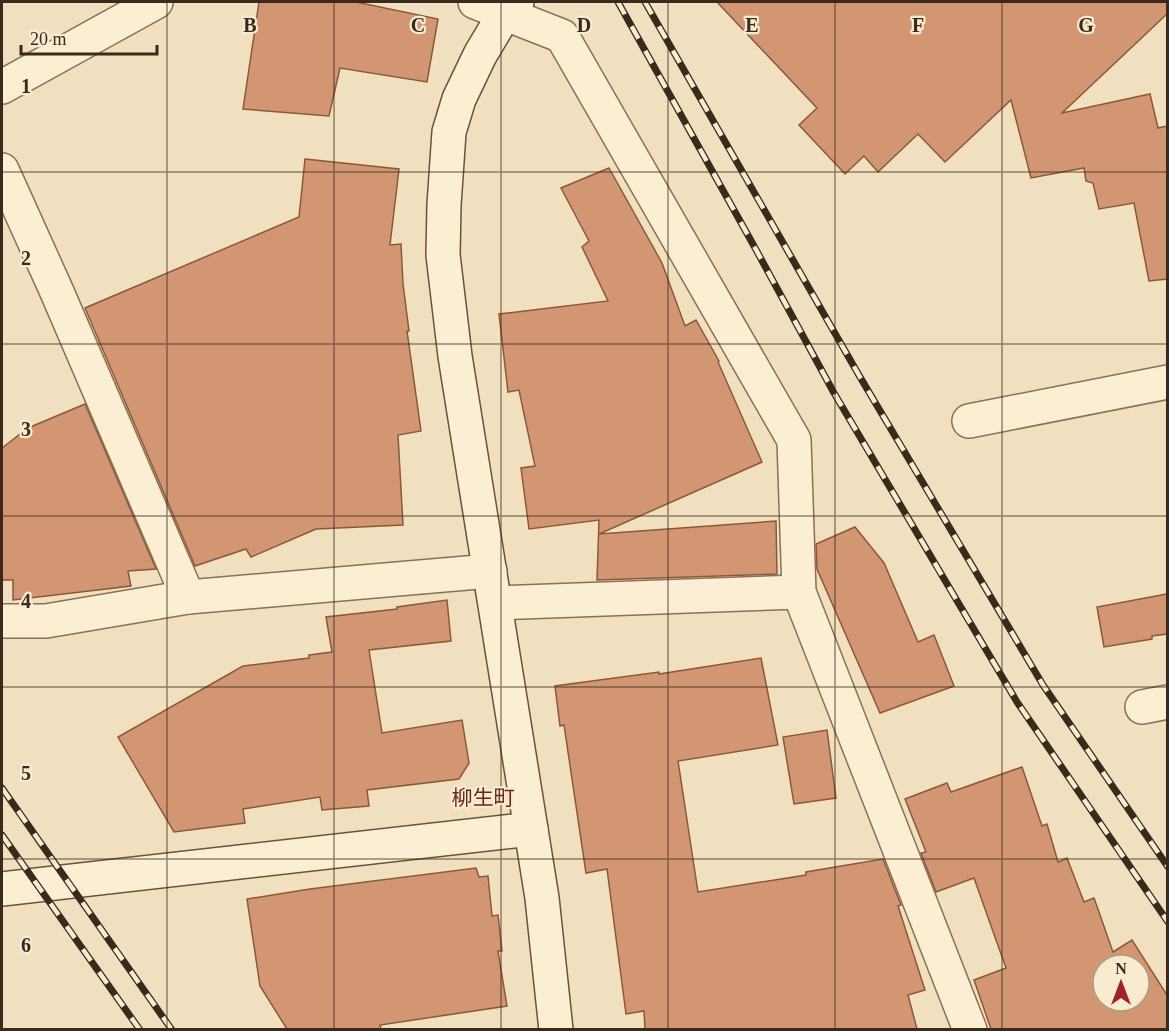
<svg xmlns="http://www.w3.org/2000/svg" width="1169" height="1031" viewBox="0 0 1169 1031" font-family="'Times New Roman','Noto Sans JP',serif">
  <rect width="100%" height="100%" fill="#f1e0bf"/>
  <g fill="#d29772" stroke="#8c583a" stroke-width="1.5" fill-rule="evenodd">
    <path d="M259 2H356L438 19 427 82 340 68 329 116 243 109Z"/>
    <path d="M717 2H1167V14L1062 113 1150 94 1158 128 1167 126V279L1149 281 1134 203 1099 209 1093 183 1086 181 1084 168 1031 178 1011 100 945 162 918 134 878 172 864 156 845 174 799 125 817 108Z"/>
    <path d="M305 159 399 169 390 245 401 244 403 284 409 331H407L421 431 398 435 403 525 316 529 251 557 246 549 195 566 85 308 299 217Z"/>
    <path d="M609 168 662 263 685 326 696 320 719 361 718 362 762 462 599 534 776 521 777 574 597 580 599 520 529 529 521 468 535 466 519 390 508 392 499 314 608 301 582 247 589 241 561 188Z"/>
    <path d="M85 404 156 569 128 571 131 586 13 600V580H2V448L28 428Z"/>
    <path d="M855 527 884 563 918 642 934 635 954 686 880 713 817 569 816 544Z"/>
    <path d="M1167 594V634L1152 636V639L1104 647 1097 607Z"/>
    <path d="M447 600 451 641 369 650 382 733 462 720 469 763 459 779 367 790 369 806 322 810 320 797 243 809 245 823 174 832 118 737 243 666 309 658V655L332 652 326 617 397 609V607Z"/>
    <path d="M761 658 778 745 678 761 698 892 806 875V872L883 859 901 905 898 906 925 990 908 995 917 1029H645L644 1011 626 1014 607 869 586 873 564 725 560 726 555 686 659 672V674Z"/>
    <path d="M827 730 836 798 794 804 783 737Z"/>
    <path d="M1022 767 1042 826 1047 824 1058 862 1067 858 1084 902 1094 898 1113 952 1132 940 1167 995V1029H991L974 980 1006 968 974 878 936 892 921 853 926 852 905 799 947 783 951 792ZM1103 965H1139V1001H1103Z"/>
    <path d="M476 868 479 877 488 876 492 916 498 915 502 951H498L507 1006 380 1025 381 1029H287L260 986 247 899 310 889Z"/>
  </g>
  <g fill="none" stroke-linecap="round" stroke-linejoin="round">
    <defs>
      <g id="street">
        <path d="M475 2 562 36 794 440 799 592 970 1030"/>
        <path d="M2 87 156 2"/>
        <path d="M2 170 57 292 188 597"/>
        <path d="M969 421 1168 382"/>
        <path d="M495 603 799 592"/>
        <path d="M2 621H46L188 597 490 571"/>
        <path d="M1142 707 1168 702"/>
      </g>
      <g id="secondary">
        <path d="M517 2 505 13 480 55 459 99 449 132 444 205 443 255 455 356 542 898 556 1030"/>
        <path d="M2 889 531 829"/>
      </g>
    </defs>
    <use href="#street" stroke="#8b7056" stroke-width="36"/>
    <use href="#secondary" stroke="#6d513a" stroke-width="36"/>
    <use href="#street" stroke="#fbeed3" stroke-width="33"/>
    <use href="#secondary" stroke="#fbeed3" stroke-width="33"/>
    <defs>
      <g id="rail">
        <path d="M618 2 754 246 834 393 1017 702 1168 922"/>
        <path d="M645 2 860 377 1043 685 1168 867"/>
        <path d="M2 788 172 1030"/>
        <path d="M2 835 140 1030"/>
      </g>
    </defs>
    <use href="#rail" stroke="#3a291c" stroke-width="7"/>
    <use href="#rail" stroke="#f8ebd0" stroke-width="4.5" stroke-dasharray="14" stroke-linecap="butt"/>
  </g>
  <path fill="none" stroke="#3a291c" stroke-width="1.5" stroke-opacity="0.55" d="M167 2V1030M334 2V1030M501 2V1030M668 2V1030M835 2V1030M1002 2V1030M2 172H1168M2 344H1168M2 516H1168M2 687H1168M2 859H1168"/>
  <g text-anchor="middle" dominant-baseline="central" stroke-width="4.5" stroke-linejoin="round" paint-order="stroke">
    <g font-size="21" fill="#692618" stroke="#f8ebd0">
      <text x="483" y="798">柳生町</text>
    </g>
  </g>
  <g font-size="20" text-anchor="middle" font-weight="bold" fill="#3a291c" stroke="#f8ebd0" stroke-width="4.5" stroke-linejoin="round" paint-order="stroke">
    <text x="250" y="32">B</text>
    <text x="418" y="32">C</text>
    <text x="584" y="32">D</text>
    <text x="752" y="32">E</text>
    <text x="918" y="32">F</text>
    <text x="1086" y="32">G</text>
    <text x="26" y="93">1</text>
    <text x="26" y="265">2</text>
    <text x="26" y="436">3</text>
    <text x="26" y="608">4</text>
    <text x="26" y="780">5</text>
    <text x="26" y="952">6</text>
  </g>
  <rect width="1169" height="1031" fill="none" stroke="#3a291c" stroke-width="6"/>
  <g transform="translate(1121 983)"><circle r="28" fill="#f8ebd0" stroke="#ac9d88" stroke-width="1.5"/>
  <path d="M0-4.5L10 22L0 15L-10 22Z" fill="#9f2227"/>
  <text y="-9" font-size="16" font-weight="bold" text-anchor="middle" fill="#3a291c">N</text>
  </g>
  <path d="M21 45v9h136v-9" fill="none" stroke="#3a291c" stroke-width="3"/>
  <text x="30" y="45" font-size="18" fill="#3a291c" stroke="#f8ebd0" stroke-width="4.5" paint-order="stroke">20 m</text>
</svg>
